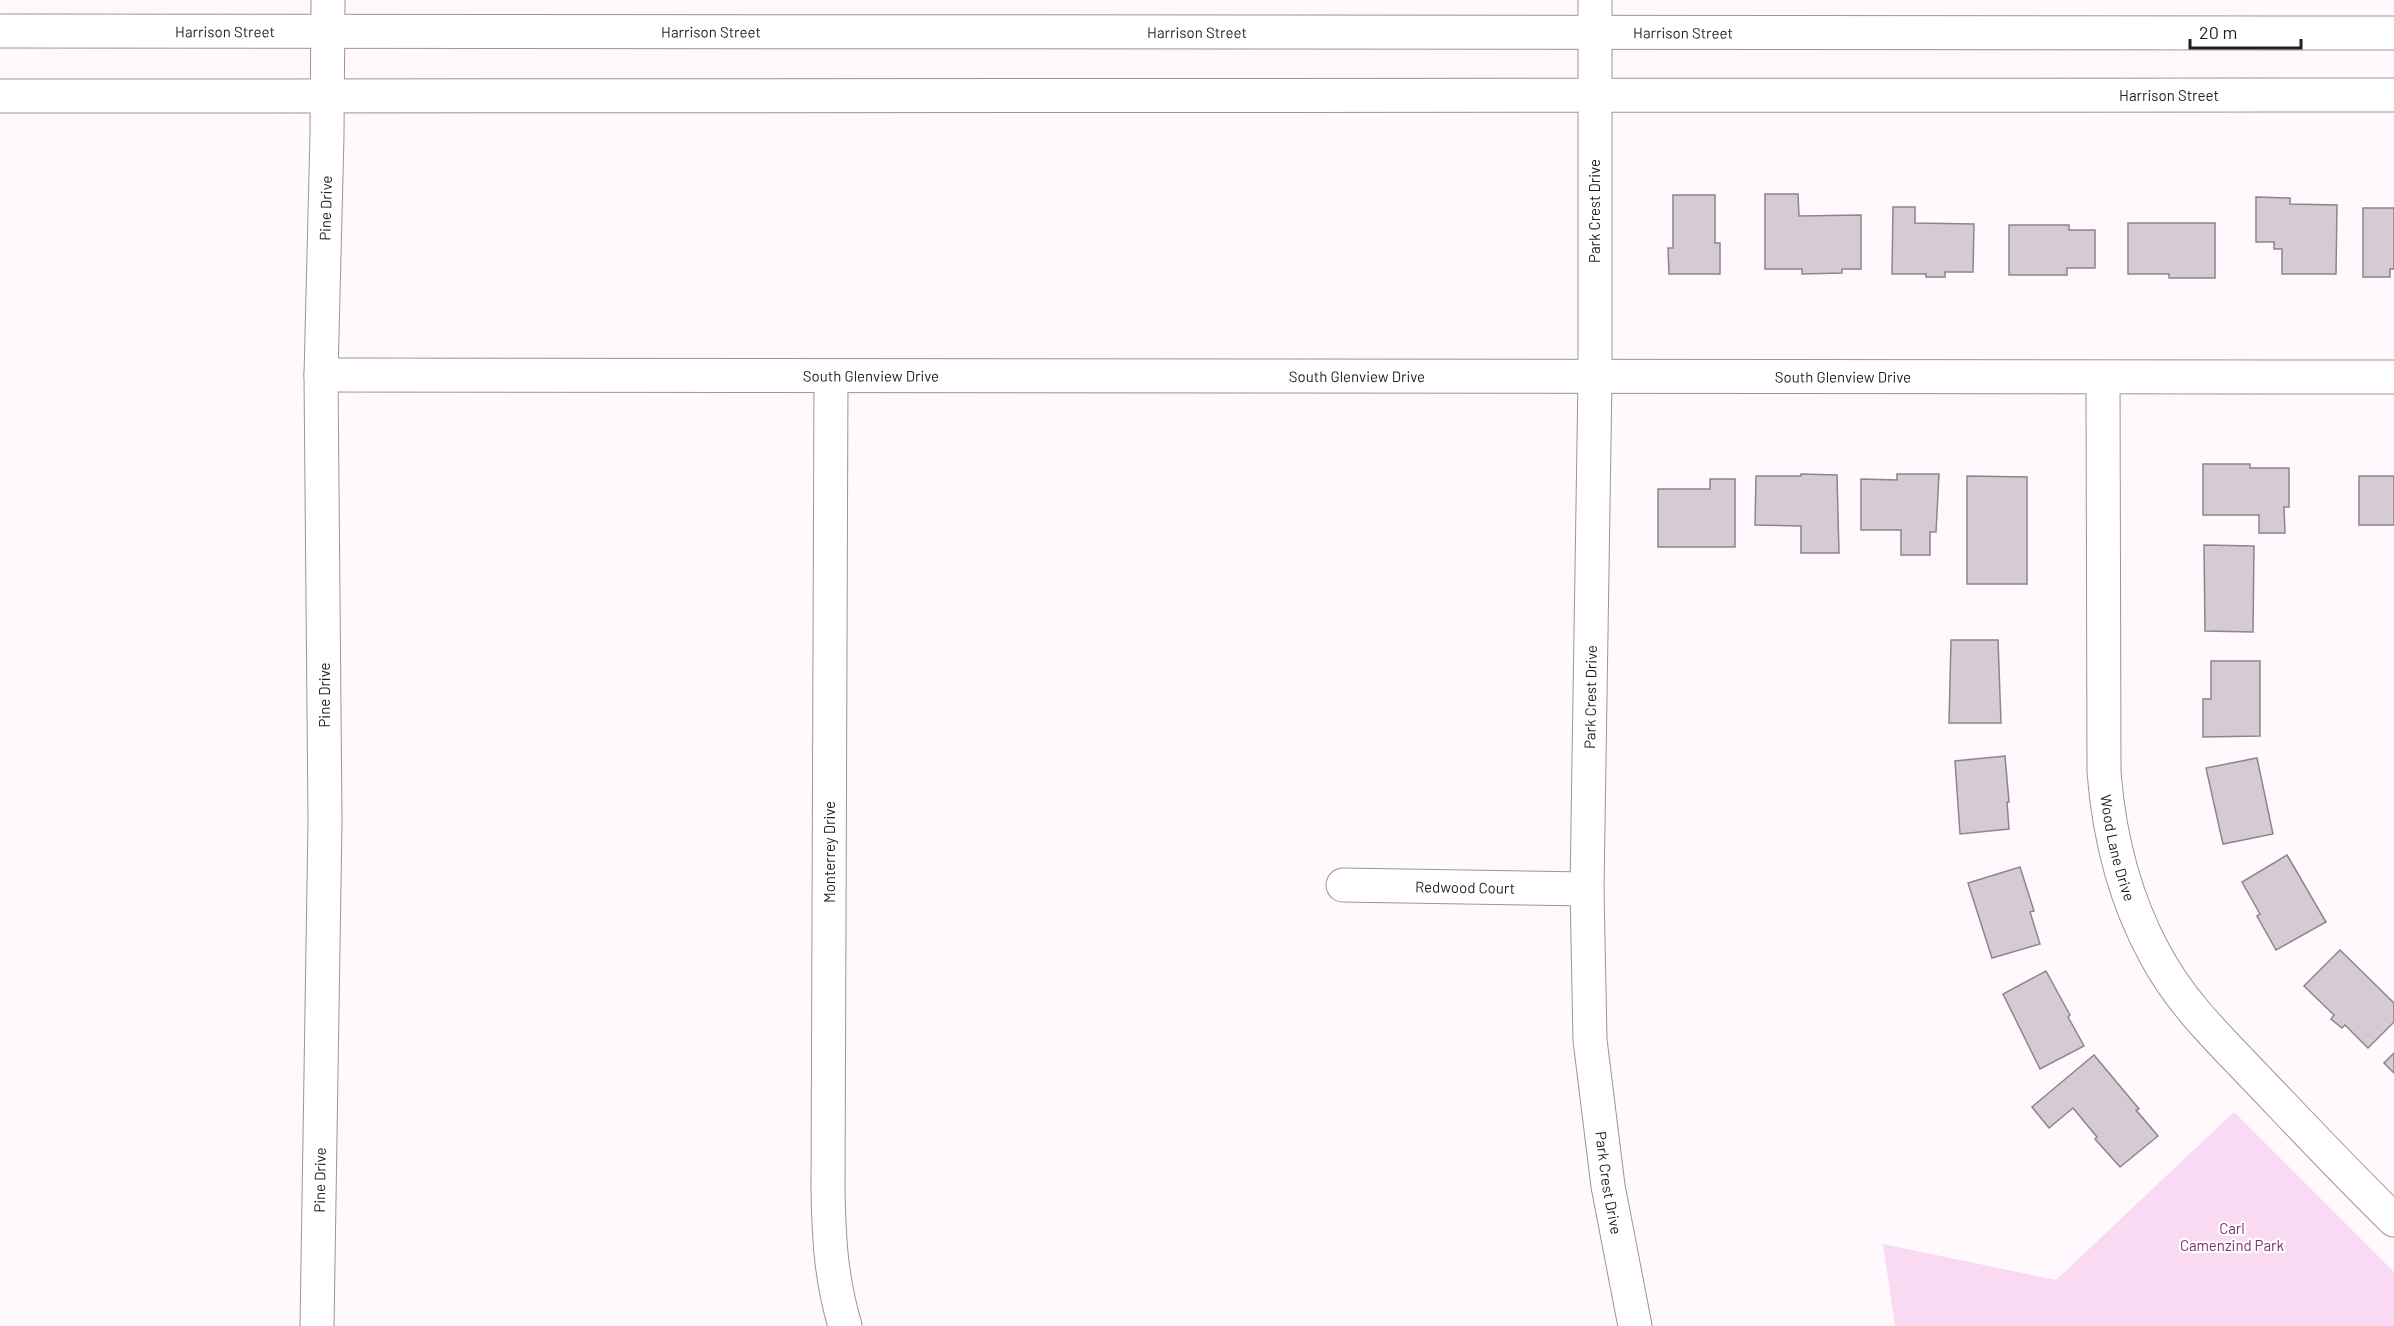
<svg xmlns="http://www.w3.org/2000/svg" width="2394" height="1326" viewBox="0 0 2394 1326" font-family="Barlow,sans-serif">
  <rect width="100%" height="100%" fill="#fff8fd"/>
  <path fill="#fad9f2" d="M2234 1112 2394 1272V1326H1895L1883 1244 2056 1280Z"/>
  <g fill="#d6cbd3" stroke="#8e848c" stroke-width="1.5">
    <path d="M1765 194H1798L1799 216 1861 215V269H1842V273L1802 274V269H1765Z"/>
    <path d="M1673 195H1715V243H1720V274H1669L1668 248H1673Z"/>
    <path d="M2256 197 2290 198V204L2337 205 2336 274H2282V249H2274V242H2256Z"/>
    <path d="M1893 207H1915V223L1974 224 1973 272H1945V277H1926V274H1892Z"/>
    <path d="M2363 208H2394V269H2390V277H2363Z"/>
    <path d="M2128 223H2215V278H2169V274H2128Z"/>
    <path d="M2009 225H2069V230H2095V268H2067V275H2009Z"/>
    <path d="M2203 464H2250V468H2289V507H2284L2285 533H2259V515H2203Z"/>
    <path d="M1801 474 1837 475 1839 553H1801V526L1755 525 1756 476H1801Z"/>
    <path d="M1897 474H1939L1936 532H1930V555H1901V530H1861V479L1897 480Z"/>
    <path d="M1967 476 2027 477V584H1967Z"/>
    <rect x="2359" y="476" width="35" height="49"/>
    <path d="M1710 479H1735V547H1658V489H1710Z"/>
    <path d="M2204 545 2254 546 2253 632 2205 631Z"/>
    <path d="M1951 640H1998L2001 723H1949Z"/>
    <path d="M2211 661H2260V736L2203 737V699H2211Z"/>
    <path d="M2005 756 2009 802H2007L2009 829 1960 834 1955 761Z"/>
    <path d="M2257 758 2273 834 2223 844 2206 768Z"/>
    <path d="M2287 855 2326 922 2276 950 2257 916 2260 914 2242 882Z"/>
    <path d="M2020 867 2034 911 2030 912 2040 944 1992 958 1968 883Z"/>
    <path d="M2340 950 2394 1003V1022L2368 1048 2345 1025 2342 1028 2331 1019 2334 1015 2304 986Z"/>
    <path d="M2046 971 2070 1015 2068 1017 2084 1046 2040 1069 2003 994Z"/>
    <path d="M2394 1053V1073L2384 1063Z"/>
    <path d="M2094 1055 2139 1109 2136 1110 2158 1136 2120 1167 2095 1139 2097 1137 2073 1108 2049 1128 2032 1107Z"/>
  </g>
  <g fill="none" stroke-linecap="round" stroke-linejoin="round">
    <defs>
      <g id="minor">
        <path id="s1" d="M1595 0V378L1587 889 1590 1040 1608 1186 1635 1326"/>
        <path id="s2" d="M321 375 2394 377"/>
        <path d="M831 377 828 1191C829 1240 831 1278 845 1326"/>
        <path id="s3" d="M2103 378 2104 772C2109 836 2125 900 2156 956 2181 1003 2220 1040 2257 1079 2302 1126 2347 1174 2394 1220"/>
        <path id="s4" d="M1343 885 1587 889"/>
        <path id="s5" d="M317 1326 325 821 321 375 327 135 328 0"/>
      </g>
      <g id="major">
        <path id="s6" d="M0 31 2394 33"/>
        <path id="s7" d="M0 96 2394 95"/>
      </g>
    </defs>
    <use href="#minor" stroke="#9e939b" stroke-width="35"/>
    <use href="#major" stroke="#9e939b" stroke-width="35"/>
    <use href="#minor" stroke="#fff" stroke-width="33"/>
    <use href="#major" stroke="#fff" stroke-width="33"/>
  </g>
  <g text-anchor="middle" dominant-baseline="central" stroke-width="4.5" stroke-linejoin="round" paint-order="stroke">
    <g font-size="15" fill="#231f22" stroke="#fff">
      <text stroke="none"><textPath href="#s6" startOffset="225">Harrison Street</textPath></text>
      <text stroke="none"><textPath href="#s6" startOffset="711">Harrison Street</textPath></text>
      <text stroke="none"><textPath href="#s6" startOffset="1197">Harrison Street</textPath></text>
      <text stroke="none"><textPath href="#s6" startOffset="1683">Harrison Street</textPath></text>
      <text stroke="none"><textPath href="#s7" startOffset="2169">Harrison Street</textPath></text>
      <text stroke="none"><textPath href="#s5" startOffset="1118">Pine Drive</textPath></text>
      <text transform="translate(1594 211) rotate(-90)">Park Crest Drive</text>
      <text stroke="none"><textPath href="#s2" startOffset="550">South Glenview Drive</textPath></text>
      <text stroke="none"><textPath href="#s2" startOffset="1036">South Glenview Drive</textPath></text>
      <text stroke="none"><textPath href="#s2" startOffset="1522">South Glenview Drive</textPath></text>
      <text transform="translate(324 695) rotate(-90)">Pine Drive</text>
      <text transform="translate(1590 697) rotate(-89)">Park Crest Drive</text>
      <text stroke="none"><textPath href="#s3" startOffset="471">Wood Lane Drive</textPath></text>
      <text transform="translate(829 852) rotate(-90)">Monterrey Drive</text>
      <text stroke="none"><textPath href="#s4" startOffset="122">Redwood Court</textPath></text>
      <text stroke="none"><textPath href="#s5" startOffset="146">Pine Drive</textPath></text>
      <text stroke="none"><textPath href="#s1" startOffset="1184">Park Crest Drive</textPath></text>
    </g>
    <g font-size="15" fill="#7b2f6e" stroke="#fff">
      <text x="2232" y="1228">Carl<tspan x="2232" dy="17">Camenzind Park</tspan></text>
    </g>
  </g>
  <path d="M2190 39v9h111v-9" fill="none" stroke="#231f22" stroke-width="3"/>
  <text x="2199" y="39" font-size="18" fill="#231f22" stroke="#ffffff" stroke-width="4.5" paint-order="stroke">20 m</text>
</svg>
